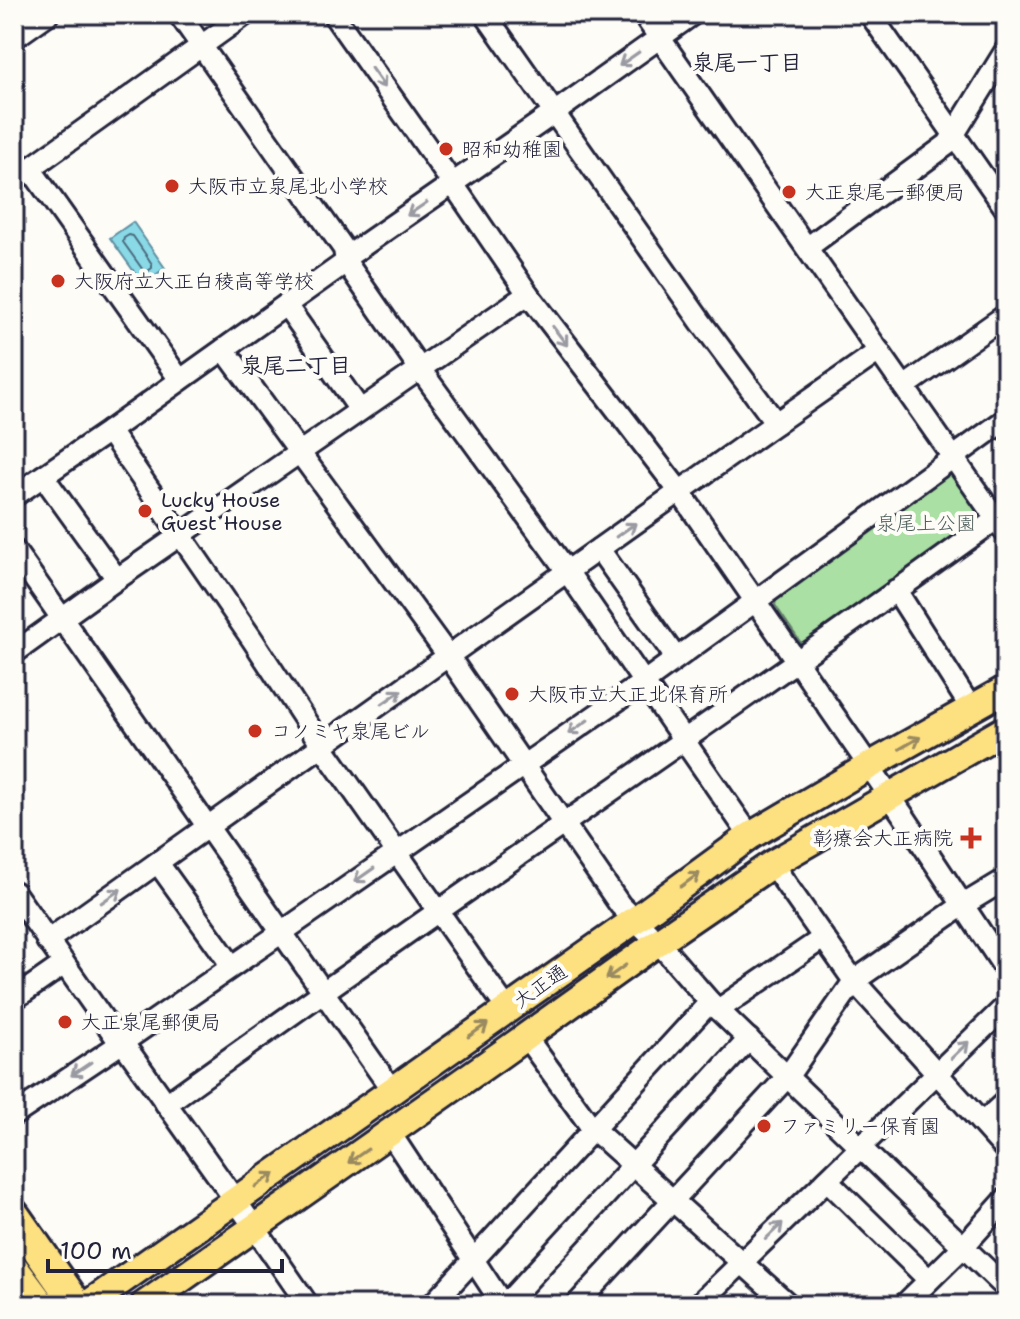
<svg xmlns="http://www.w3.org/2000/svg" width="1020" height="1319" viewBox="0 0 1020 1319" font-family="'Shantell Sans','Klee One',sans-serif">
  <rect width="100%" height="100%" fill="#fdfcf7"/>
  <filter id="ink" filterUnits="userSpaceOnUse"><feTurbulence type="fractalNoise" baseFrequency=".0125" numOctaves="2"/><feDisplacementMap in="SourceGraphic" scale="16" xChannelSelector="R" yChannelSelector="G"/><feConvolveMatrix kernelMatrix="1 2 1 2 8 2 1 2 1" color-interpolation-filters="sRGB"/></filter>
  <g filter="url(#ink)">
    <path fill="#aae0a3" stroke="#66816f" stroke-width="2" d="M944 473 955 475 980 512V520L810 645 801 643 775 605 777 597Z"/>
    <path fill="#89d9e6" stroke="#6090a2" stroke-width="2" d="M133 222 165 268 143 284 110 238Z"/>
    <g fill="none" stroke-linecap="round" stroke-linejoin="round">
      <path stroke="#4b6b7f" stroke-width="2" d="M129 235 133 236 152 264V268L148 271 143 270 123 242 124 238Z"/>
      <defs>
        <g id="minor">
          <path d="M179 14 344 249 346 262 420 369 567 571 750 836"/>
          <path d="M333 14 453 184 528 294 680 492 903 815 1006 970"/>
          <path d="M485 14 701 322 776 423"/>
          <path d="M643 14 1006 533"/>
          <path d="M870 14 1006 209"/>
          <path d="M14 38 48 14"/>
          <path d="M30 168 180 380"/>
          <path d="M14 180 246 14"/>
          <path d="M808 247 948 144 1006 50"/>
          <path d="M286 305 360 410"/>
          <path d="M224 349 449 657 620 905 658 942 710 1002 1006 1288"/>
          <path d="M904 387 1006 315"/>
          <path d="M109 431 252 639 322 746 507 1009"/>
          <path d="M43 476 117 579"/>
          <path d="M14 496 109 431 346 262 351 254 554 113 693 14"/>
          <path d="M599 549 676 658"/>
          <path d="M14 550 392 1090"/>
          <path d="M896 590 971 708"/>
          <path d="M14 653 117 579 528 294"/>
          <path d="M158 863 232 966"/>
          <path d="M772 864 854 981 1006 1150"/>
          <path d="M14 892 120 1043 128 1050 255 1228 308 1305"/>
          <path d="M47 941 776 423 879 351"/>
          <path d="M14 999 64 964"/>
          <path d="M718 1010 823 938"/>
          <path d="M526 1037 592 1128 789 1305"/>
          <path d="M166 1104C444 903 729 713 1006 512"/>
          <path d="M14 1115 126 1040 644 682 1006 419"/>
          <path d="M982 1123 1006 1101"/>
          <path d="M390 1133 503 1305"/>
          <path d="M827 1180 929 1280"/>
          <path d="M432 1305 710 1002"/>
          <path d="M505 1305 749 1039"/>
          <path d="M576 1305 788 1076 854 981 963 905 1006 879"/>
          <path d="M698 1305 1006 1006"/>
          <path d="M904 1305 963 1247 1006 1199"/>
        </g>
        <g id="major">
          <path d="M87 1305 635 920 750 836 869 766 1006 689"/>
          <path d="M144 1305 500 1055 658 942 772 864 1006 729"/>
        </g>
        <g id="highway">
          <path d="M14 1215 77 1305"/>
          <path d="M14 1270 40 1305"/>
        </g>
      </defs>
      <use href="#minor" stroke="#22223b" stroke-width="26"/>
      <use href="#major" stroke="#22223b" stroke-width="32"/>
      <use href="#highway" stroke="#22223b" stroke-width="36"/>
      <use href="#minor" stroke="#fdfcf7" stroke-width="20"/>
      <use href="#major" stroke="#fde080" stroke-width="26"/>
      <use href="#highway" stroke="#fde080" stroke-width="30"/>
    </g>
    <defs><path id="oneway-shaft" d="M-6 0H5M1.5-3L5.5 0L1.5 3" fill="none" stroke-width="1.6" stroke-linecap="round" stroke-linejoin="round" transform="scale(2)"/></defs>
    <g stroke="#9a9aa2">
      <use href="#oneway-shaft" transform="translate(629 59) rotate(145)"/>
      <use href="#oneway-shaft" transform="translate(378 78) rotate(55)"/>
      <use href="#oneway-shaft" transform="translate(417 209) rotate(146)"/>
      <use href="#oneway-shaft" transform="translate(560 336) rotate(53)"/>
      <use href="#oneway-shaft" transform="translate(626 530) rotate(-35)"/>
      <use href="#oneway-shaft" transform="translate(392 697) rotate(-35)"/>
      <use href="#oneway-shaft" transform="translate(578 727) rotate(145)"/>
      <use href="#oneway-shaft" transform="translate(364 875) rotate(145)"/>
      <use href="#oneway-shaft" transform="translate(111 896) rotate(-35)"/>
      <use href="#oneway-shaft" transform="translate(960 1050) rotate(-44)"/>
      <use href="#oneway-shaft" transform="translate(81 1069) rotate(146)"/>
      <use href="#oneway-shaft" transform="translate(774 1231) rotate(-44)"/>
    </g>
    <g stroke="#9a8a61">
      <use href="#oneway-shaft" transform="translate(910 743) rotate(-30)"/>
      <use href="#oneway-shaft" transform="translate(690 880) rotate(-36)"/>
      <use href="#oneway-shaft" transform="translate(616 972) rotate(144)"/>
      <use href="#oneway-shaft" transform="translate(478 1030) rotate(-35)"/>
      <use href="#oneway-shaft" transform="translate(358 1156) rotate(145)"/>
      <use href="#oneway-shaft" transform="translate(265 1180) rotate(-35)"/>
    </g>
  </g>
  <g fill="#c8321e" stroke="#fdfcf7" stroke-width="3">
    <circle cx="446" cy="149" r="8"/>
    <circle cx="172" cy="186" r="8"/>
    <circle cx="789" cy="192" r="8"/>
    <circle cx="58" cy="281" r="8"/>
    <circle cx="145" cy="511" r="8"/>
    <circle cx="512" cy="694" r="8"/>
    <circle cx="255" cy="731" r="8"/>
    <path d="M967 826h8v8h8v8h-8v8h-8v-8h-8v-8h8z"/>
    <circle cx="65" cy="1022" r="8"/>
    <circle cx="764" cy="1126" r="8"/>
  </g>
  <g text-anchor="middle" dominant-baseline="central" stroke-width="8" stroke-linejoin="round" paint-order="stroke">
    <g font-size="20" fill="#22223b" stroke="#fdfcf7" text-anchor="start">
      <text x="462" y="149">昭和幼稚園</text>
      <text x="188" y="186">大阪市立泉尾北小学校</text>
      <text x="805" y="192">大正泉尾一郵便局</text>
      <text x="74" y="281">大阪府立大正白稜高等学校</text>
      <text x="161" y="500">Lucky House<tspan x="161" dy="23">Guest House</tspan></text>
      <text x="528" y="694">大阪市立大正北保育所</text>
      <text x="271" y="731">コノミヤ泉尾ビル</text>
      <text x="953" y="838" text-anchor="end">彰療会大正病院</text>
      <text x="81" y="1022">大正泉尾郵便局</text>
      <text x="780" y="1126">ファミリー保育園</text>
    </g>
    <g font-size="20" fill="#4b5b5a" stroke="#fdfcf7">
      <text x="926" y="523">泉尾上公園</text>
    </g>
    <g font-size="20" fill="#22223b" stroke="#fdfcf7">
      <text transform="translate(540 986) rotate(-35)">大正通</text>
    </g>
    <g font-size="22" font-weight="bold" fill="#22223b" stroke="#fdfcf7">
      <text x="747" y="62">泉尾一丁目</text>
      <text x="296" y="365">泉尾二丁目</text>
    </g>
  </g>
  <rect width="1020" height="1319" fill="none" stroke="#fdfcf7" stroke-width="48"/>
  <rect x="24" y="24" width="972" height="1271" fill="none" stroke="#22223b" stroke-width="3" filter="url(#ink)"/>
  <path d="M48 1259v12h234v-12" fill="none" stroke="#22223b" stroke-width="4"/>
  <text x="60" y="1259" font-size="24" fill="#22223b" stroke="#fdfcf7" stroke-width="6" paint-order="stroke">100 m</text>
</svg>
